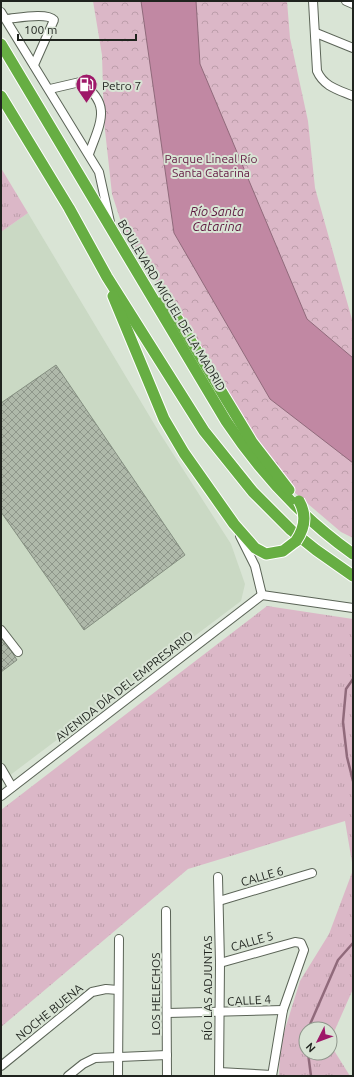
<svg xmlns="http://www.w3.org/2000/svg" width="354" height="1077" viewBox="0 0 354 1077" font-family="Ubuntu,sans-serif">
  <defs>
    <pattern id="grass-tufts" width="24" height="20" patternUnits="userSpaceOnUse"><rect width="24" height="20" fill="#dbb7c7"/><path d="M3 7l-1-3M5 7V3M7 7l1-3M15 17l-1-3M17 17v-4M19 17l1-3" fill="none" stroke="#bc9daa"/></pattern>
    <pattern id="park-crowns" width="20" height="18" patternUnits="userSpaceOnUse"><rect width="20" height="18" fill="#dbb7c7"/><path d="M2 6a3 3 0 1 1 6 0M12 15a3 3 0 1 1 6 0" fill="none" stroke="#bc9daa"/></pattern>
    <pattern id="building-cross-hatch" width="8" height="8" patternUnits="userSpaceOnUse"><rect width="8" height="8" fill="#afb9aa"/><path d="M0 0l8 8M0 8l8-8" fill="none" stroke="#8e968a"/></pattern>
  </defs>
  <rect width="100%" height="100%" fill="#d9e4d5"/>
  <path fill="#cad9c4" d="M28 213 159 432 231 544 245 584 241 601 1 782V232Z"/>
  <g fill="url(#grass-tufts)">
    <path d="M1 168 28 213 1 232Z"/>
    <path d="M267 606 353 619V868L345 821 188 869 1 1027V810Z"/>
    <path d="M353 870V989L330 1041V1029H306V1053H330V1044L350 1076H279L280 1045 300 981 329 934Z"/>
  </g>
  <path fill="url(#park-crowns)" d="M93 1H287L290 38 308 121 315 188 353 323V538L341 532 294 492 264 458 123 228 112 194 104 121 102 55Z"/>
  <path fill="#c188a3" stroke="#906a7b" d="M141 1H196L200 64 307 319 353 358V463L270 399 174 233Z"/>
  <g fill="none" stroke-linecap="round" stroke-linejoin="round">
    <g stroke="#906a7b" stroke-width="2.5">
      <path d="M353 679 346 689 343 722 347 757 353 781"/>
      <path d="M308 1029 338 960 353 943"/>
      <path d="M308 1053 311 1076"/>
    </g>
  </g>
  <g fill="url(#building-cross-hatch)" stroke="#848e80">
    <path d="M56 365 185 555 84 630 1 512V403Z"/>
    <path d="M1 635 17 660 1 672Z"/>
  </g>
  <g fill="none" stroke-linecap="round" stroke-linejoin="round">
    <defs>
      <g id="minor">
        <path d="M313 1 317 71C324 87 339 90 353 96"/>
        <path d="M346 1 353 4"/>
        <path d="M1 12 99 172 110 222"/>
        <path d="M7 19C18 18 47 12 54 20L34 65"/>
        <path d="M316 33 353 48"/>
        <path d="M50 89 80 82C113 104 100 123 89 154"/>
        <path d="M240 536 255 566 262 595"/>
        <path d="M262 595 353 608"/>
        <path d="M1 630 18 652"/>
        <path d="M1 768 12 787"/>
        <path d="M1 796 262 595"/>
        <path d="M218 877 220 963 219 1076"/>
        <path d="M219 901 312 873"/>
        <path d="M166 911 167 1076"/>
        <path d="M220 963 295 942 301 943 304 950 283 1010 272 1076"/>
        <path d="M168 1013 283 1010"/>
        <path d="M1 1066 92 992 106 989 118 990"/>
        <path d="M219 1072 272 1075"/>
        <path d="M68 1076 83 1064 95 1058 167 1055"/>
        <path d="M118 1076 119 939"/>
      </g>
      <g id="highway">
        <path d="M1 44 226 421C260 472 302 518 353 554"/>
        <path d="M1 96 69 208 107 277 204 431 253 492 291 530 316 550 353 576"/>
        <path d="M113 296 164 419 184 453 234 524 255 548 266 554 283 551 296 541"/>
        <path d="M160 303 168 309 178 320 252 442 289 490"/>
      </g>
    </defs>
    <use href="#minor" stroke="#5b6457" stroke-width="10"/>
    <use href="#highway" stroke="#fff" stroke-width="13"/>
    <use href="#minor" stroke="#fff" stroke-width="8"/>
    <use href="#highway" stroke="#67ae43" stroke-width="11"/>
    <defs>
      <path id="highway-bridge" d="M296 541C305 528 307 515 299 501"/>
    </defs>
    <use href="#highway-bridge" stroke="#fff" stroke-width="13" stroke-linecap="butt"/>
    <use href="#highway-bridge" stroke="#67ae43" stroke-width="11"/>
  </g>
  <defs>
    <symbol id="fuel-pin" viewBox="-11 -11 22 30"><path d="M0 17L-7.5 6A9.5 9.5 0 1 1 7.5 6Z" fill="#9e1969" stroke="#d9e4d5"/><path d="M-5.5-6h7V0h2V4h1.3V-2.5L3-4.5l.8-.8L6-3V5H2.5V1h-1V6h-7ZM-4.2-4.7v3.2H.2V-4.7Z" fill="#fff"/></symbol>
  </defs>
  <g fill-rule="evenodd">
    <use href="#fuel-pin" x="74" y="72" width="25" height="34"/>
  </g>
  <g text-anchor="middle" dominant-baseline="central" stroke-width="4" stroke-linejoin="round" paint-order="stroke">
    <g font-size="12" fill="#1f231e" stroke="#d9e4d5" text-anchor="start">
      <text x="102" y="85">Petro 7</text>
    </g>
    <g font-size="12" fill="#672248" stroke="#d9e4d5">
      <text x="211" y="158">Parque Lineal Río<tspan x="211" dy="14">Santa Catarina</tspan></text>
    </g>
    <g font-size="12" fill="#1f231e" stroke="#d9e4d5">
      <text transform="translate(172 305) rotate(59)">BOULEVARD MIGUEL DE LA MADRID</text>
      <text transform="translate(124 686) rotate(-38)">AVENIDA DÍA DEL EMPRESARIO</text>
      <text transform="translate(262 876) rotate(-16)">CALLE 6</text>
      <text transform="translate(252 941) rotate(-16)">CALLE 5</text>
      <text transform="translate(207 988) rotate(-90)">RÍO LAS ADJUNTAS</text>
      <text transform="translate(155 994) rotate(-90)">LOS HELECHOS</text>
      <text transform="translate(249 1000) rotate(-3)">CALLE 4</text>
      <text transform="translate(49 1012) rotate(-39)">NOCHE BUENA</text>
    </g>
    <g font-size="13" font-style="italic" fill="#5c173e" stroke="#d9e4d5">
      <text x="217" y="211">Río Santa<tspan x="217" dy="15">Catarina</tspan></text>
    </g>
  </g>
  <rect width="354" height="1077" fill="none" stroke="#1f231e" stroke-width="4"/>
  <g transform="translate(318 1041) rotate(228)"><circle r="19" fill="#d9e4d5" stroke="#8f978c"/>
  <path d="M0-3L7 15L0 10L-7 15Z" fill="#9e1969"/>
  <text y="-6" font-size="11" font-weight="bold" text-anchor="middle" fill="#1f231e">N</text>
  </g>
  <path d="M18 34v6h118v-6" fill="none" stroke="#1f231e" stroke-width="2"/>
  <text x="24" y="34" font-size="12" fill="#1f231e" stroke="#d9e4d5" stroke-width="3" paint-order="stroke">100 m</text>
</svg>
